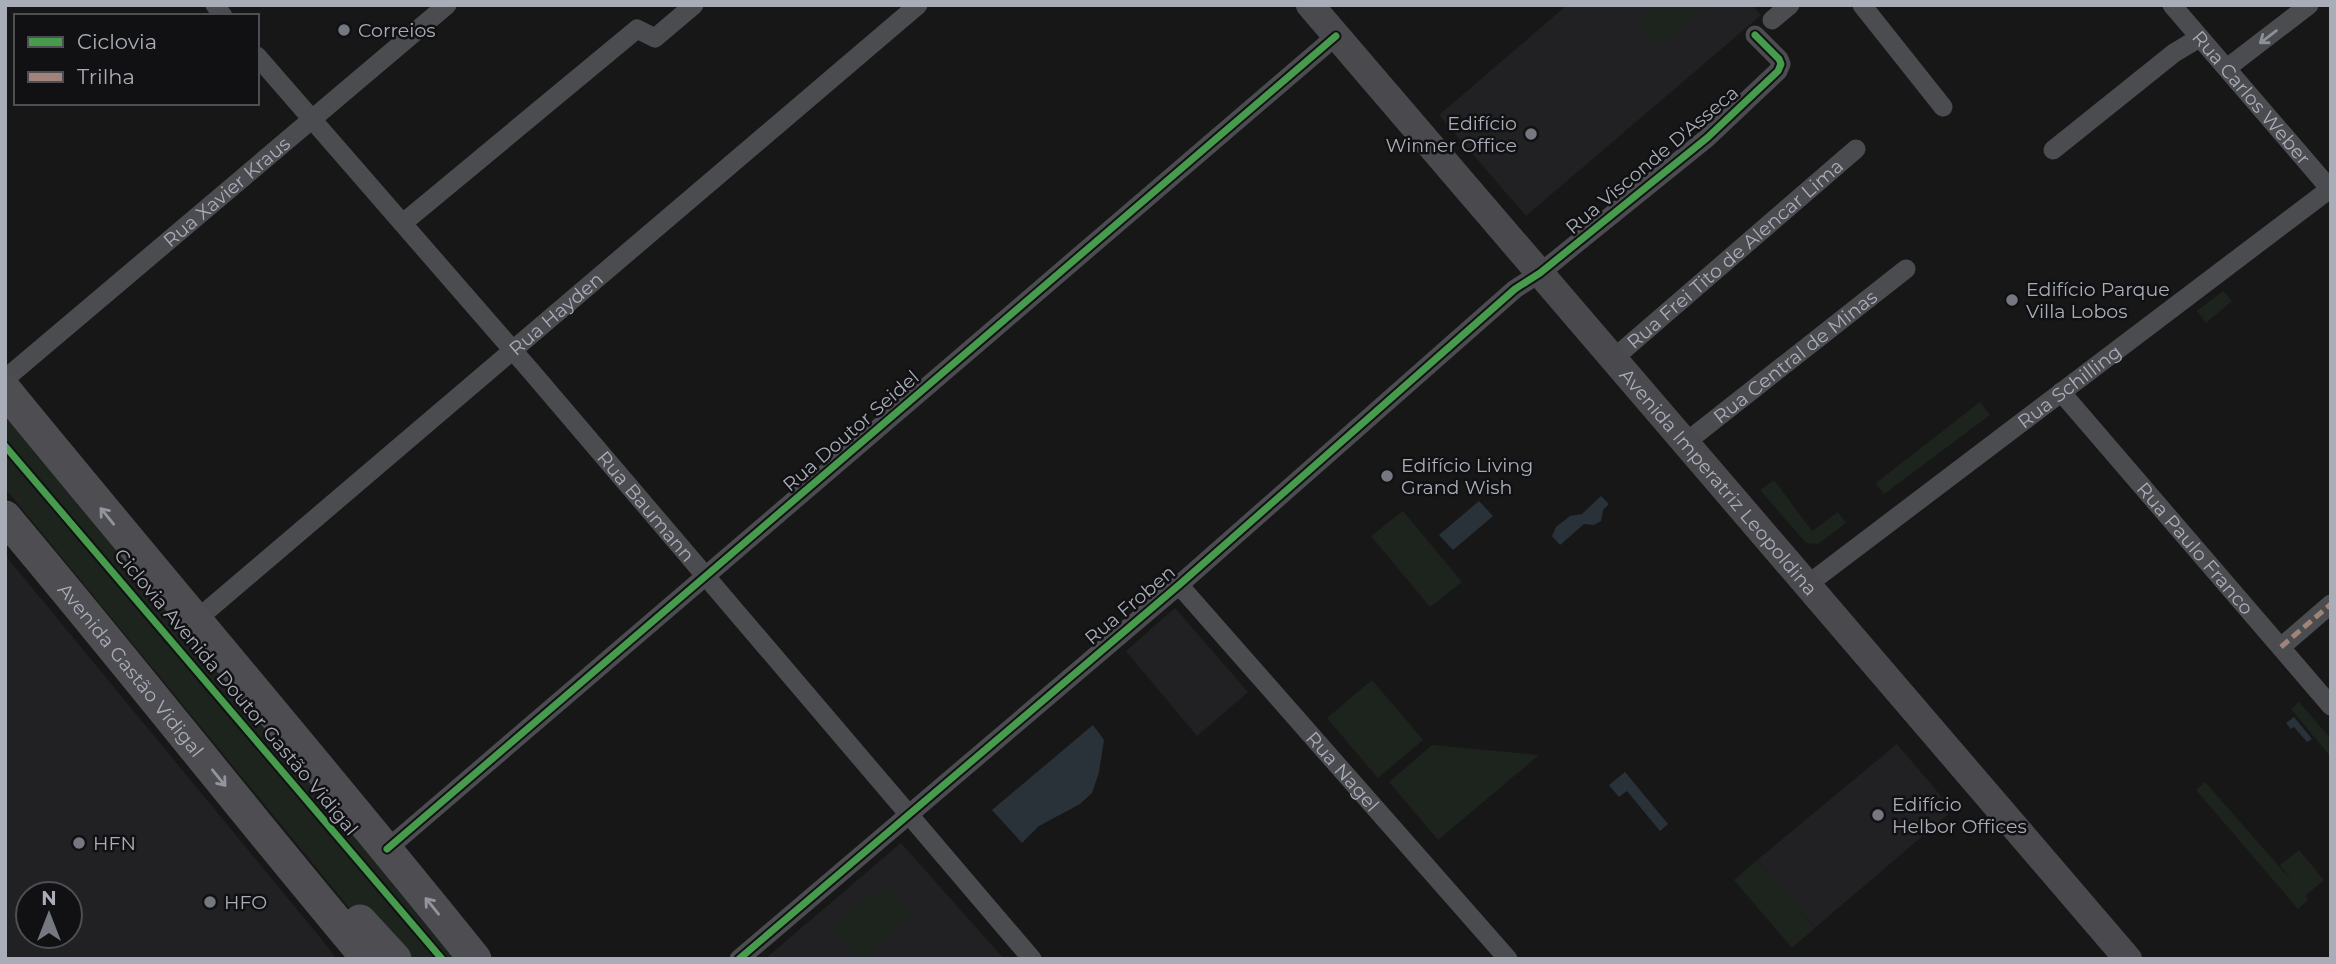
<svg xmlns="http://www.w3.org/2000/svg" width="2336" height="964" viewBox="0 0 2336 964" font-family="Montserrat,sans-serif">
  <rect width="100%" height="100%" fill="#171717"/>
  <g fill="#212123" fill-rule="evenodd">
    <path d="M1567 5H1752L1761 15 1526 216 1439 115Z"/>
    <path d="M5 555 319 936 337 959H5ZM28 894H70V936H28Z"/>
    <path d="M1175 608 1248 692 1197 736 1126 651Z"/>
    <path d="M1897 744 1953 810 1815 928 1757 860Z"/>
    <path d="M901 843 1004 959H765Z"/>
  </g>
  <g fill="#1d241e">
    <path d="M1659 5H1702L1703 7 1656 47 1637 24Z"/>
    <path d="M2223 291 2232 301 2206 323 2197 311Z"/>
    <path d="M1980 402 1990 415 1884 494 1876 483Z"/>
    <path d="M5 410 454 959H391L5 488Z"/>
    <path d="M1774 480 1812 531 1838 512 1846 523 1818 544 1806 543 1760 490Z"/>
    <path d="M1403 511 1462 582 1430 607 1371 536Z"/>
    <path d="M1372 680 1423 740 1378 778 1327 718Z"/>
    <path d="M2299 702 2331 739V757L2291 709Z"/>
    <path d="M1432 745 1539 755 1438 840 1389 782Z"/>
    <path d="M2205 782 2292 881 2280 865 2299 850 2324 880 2305 896 2308 900 2298 909 2196 790Z"/>
    <path d="M1757 860 1815 928 1792 948 1734 880Z"/>
    <path d="M886 884 914 916 862 959H857L832 928Z"/>
  </g>
  <g fill="#2a3239">
    <path d="M1601 496 1609 504 1603 510 1601 521 1594 525 1584 524 1560 545 1552 536 1556 527 1570 516 1582 514Z"/>
    <path d="M1479 501 1493 516 1453 550 1439 535Z"/>
    <path d="M2294 717 2312 739 2307 742 2294 727 2291 729 2286 723Z"/>
    <path d="M1093 725 1104 740 1099 772 1092 793 1080 804 1039 826 1022 843 992 810Z"/>
    <path d="M1625 772 1668 824 1660 831 1627 791 1619 797 1609 785Z"/>
  </g>
  <g fill="none" stroke-linecap="round" stroke-linejoin="round">
    <g stroke="#4b4c50" stroke-width="19">
      <path d="M215 5 223 16"/>
      <path d="M1862 5 1943 107"/>
      <path id="s1" d="M2172 5 2331 190"/>
      <path d="M1772 20 1790 5"/>
      <path id="s2" d="M257 56 530 370 1032 959"/>
      <path d="M2227 68 2309 5"/>
      <path d="M2053 150 2174 53 2199 38"/>
      <path d="M403 223 637 29 655 38 694 5"/>
      <path id="s3" d="M1613 359 1856 149"/>
      <path id="s4" d="M5 379 447 5"/>
      <path id="s5" d="M2061 392 2331 706"/>
      <path id="s6" d="M1685 443 1906 269"/>
      <path id="s7" d="M1179 585 1508 959"/>
      <path id="s8" d="M1807 585 2331 188"/>
      <path id="s9" d="M195 621 918 5"/>
      <path d="M2281 647 2331 604"/>
      <path d="M387 849 1336 36"/>
      <path d="M739 959 1179 585 1515 289 1540 273 1707 138 1778 71 1781 64 1779 59 1755 35"/>
    </g>
    <path stroke="#4a4a4e" stroke-width="28" id="s10" d="M1310 5 2128 959"/>
    <g stroke="#4e4e52" stroke-width="33">
      <path d="M5 390C161 581 321 767 475 959"/>
      <path id="s11" d="M5 517C128 663 245 813 368 959"/>
      <path d="M360 921 395 959"/>
    </g>
    <path stroke="#a18479" stroke-width="5" stroke-dasharray="10 5" stroke-linecap="butt" d="M2281 647 2331 604"/>
    <defs>
      <g id="cycleway">
        <path d="M5 446 442 959"/>
        <path d="M387 849 1336 36"/>
        <path d="M739 959 1179 585 1515 289 1540 273 1707 138 1778 71 1781 64 1779 59 1755 35"/>
      </g>
    </defs>
    <use href="#cycleway" stroke="#111113" stroke-width="11"/>
    <use href="#cycleway" stroke="#469c4c" stroke-width="7"/>
  </g>
  <defs><path id="oneway-shaft" d="M-6 0H5M1.5-3L5.5 0L1.5 3" fill="none" stroke-width="1.6" stroke-linecap="round" stroke-linejoin="round" transform="scale(1.75)"/></defs>
  <use stroke="#8c9099" href="#oneway-shaft" transform="translate(2268 37) rotate(143)"/>
  <g stroke="#92959e">
    <use href="#oneway-shaft" transform="translate(107 516) rotate(-129)"/>
    <use href="#oneway-shaft" transform="translate(219 778) rotate(51)"/>
    <use href="#oneway-shaft" transform="translate(432 906) rotate(-129)"/>
  </g>
  <g fill="#757880" stroke="#111113" stroke-width="2.5">
    <circle cx="344" cy="30" r="7"/>
    <circle cx="1531" cy="134" r="7"/>
    <circle cx="2012" cy="300" r="7"/>
    <circle cx="1387" cy="476" r="7"/>
    <circle cx="1878" cy="815" r="7"/>
    <circle cx="79" cy="843" r="7"/>
    <circle cx="210" cy="902" r="7"/>
  </g>
  <g text-anchor="middle" dominant-baseline="central" stroke-width="5" stroke-linejoin="round" paint-order="stroke">
    <g font-size="19" fill="#a8adb8" stroke="#111113" text-anchor="start">
      <text x="358" y="30">Correios</text>
      <text x="1517" y="123" text-anchor="end">Edifício<tspan x="1517" dy="22">Winner Office</tspan></text>
      <text x="2026" y="289">Edifício Parque<tspan x="2026" dy="22">Villa Lobos</tspan></text>
      <text x="1401" y="465">Edifício Living<tspan x="1401" dy="22">Grand Wish</tspan></text>
      <text x="1892" y="804">Edifício<tspan x="1892" dy="22">Helbor Offices</tspan></text>
      <text x="93" y="843">HFN</text>
      <text x="224" y="902">HFO</text>
    </g>
    <g font-size="19" fill="#a8adb8" stroke="#111113">
      <text stroke="none"><textPath href="#s1" startOffset="122">Rua Carlos Weber</textPath></text>
      <text transform="translate(1652 160) rotate(-40)">Rua Visconde D'Asseca</text>
      <text stroke="none"><textPath href="#s4" startOffset="290">Rua Xavier Kraus</textPath></text>
      <text stroke="none"><textPath href="#s3" startOffset="161">Rua Frei Tito de Alencar Lima</textPath></text>
      <text stroke="none"><textPath href="#s9" startOffset="474">Rua Hayden</textPath></text>
      <text stroke="none"><textPath href="#s6" startOffset="140">Rua Central de Minas</textPath></text>
      <text stroke="none"><textPath href="#s8" startOffset="329">Rua Schilling</textPath></text>
      <text transform="translate(851 431) rotate(-41)">Rua Doutor Seidel</text>
      <text stroke="none"><textPath href="#s10" startOffset="628">Avenida Imperatriz Leopoldina</textPath></text>
      <text stroke="none"><textPath href="#s2" startOffset="595">Rua Baumann</textPath></text>
      <text stroke="none"><textPath href="#s5" startOffset="206">Rua Paulo Franco</textPath></text>
      <text transform="translate(1130 605) rotate(-40)">Rua Froben</text>
      <text stroke="none"><textPath href="#s11" startOffset="198">Avenida Gastão Vidigal</textPath></text>
      <text transform="translate(236 692) rotate(50)">Ciclovia Avenida Doutor Gastão Vidigal</text>
      <text stroke="none"><textPath href="#s7" startOffset="248">Rua Nagel</textPath></text>
    </g>
  </g>
  <rect width="2336" height="964" fill="none" stroke="#a8adb8" stroke-width="14"/>
  <rect x="14" y="14" width="245" height="91" fill="#111113" stroke="#4d4f55" stroke-width="2"/>
  <rect x="28" y="37" width="35" height="10" fill="#469c4c" stroke="#4d4f55" stroke-width="2"/>
  <text x="77" y="49" font-size="21" fill="#a8adb8">Ciclovia</text>
  <rect x="28" y="72" width="35" height="10" fill="#a18479" stroke="#4d4f55" stroke-width="2"/>
  <text x="77" y="84" font-size="21" fill="#a8adb8">Trilha</text>
  <g transform="translate(49 915)"><circle r="33" fill="#111113" stroke="#4d4f55" stroke-width="2"/>
  <path d="M0-5L12 26L0 18L-12 26Z" fill="#757880"/>
  <text y="-10" font-size="19" font-weight="bold" text-anchor="middle" fill="#a8adb8">N</text>
  </g>
</svg>
